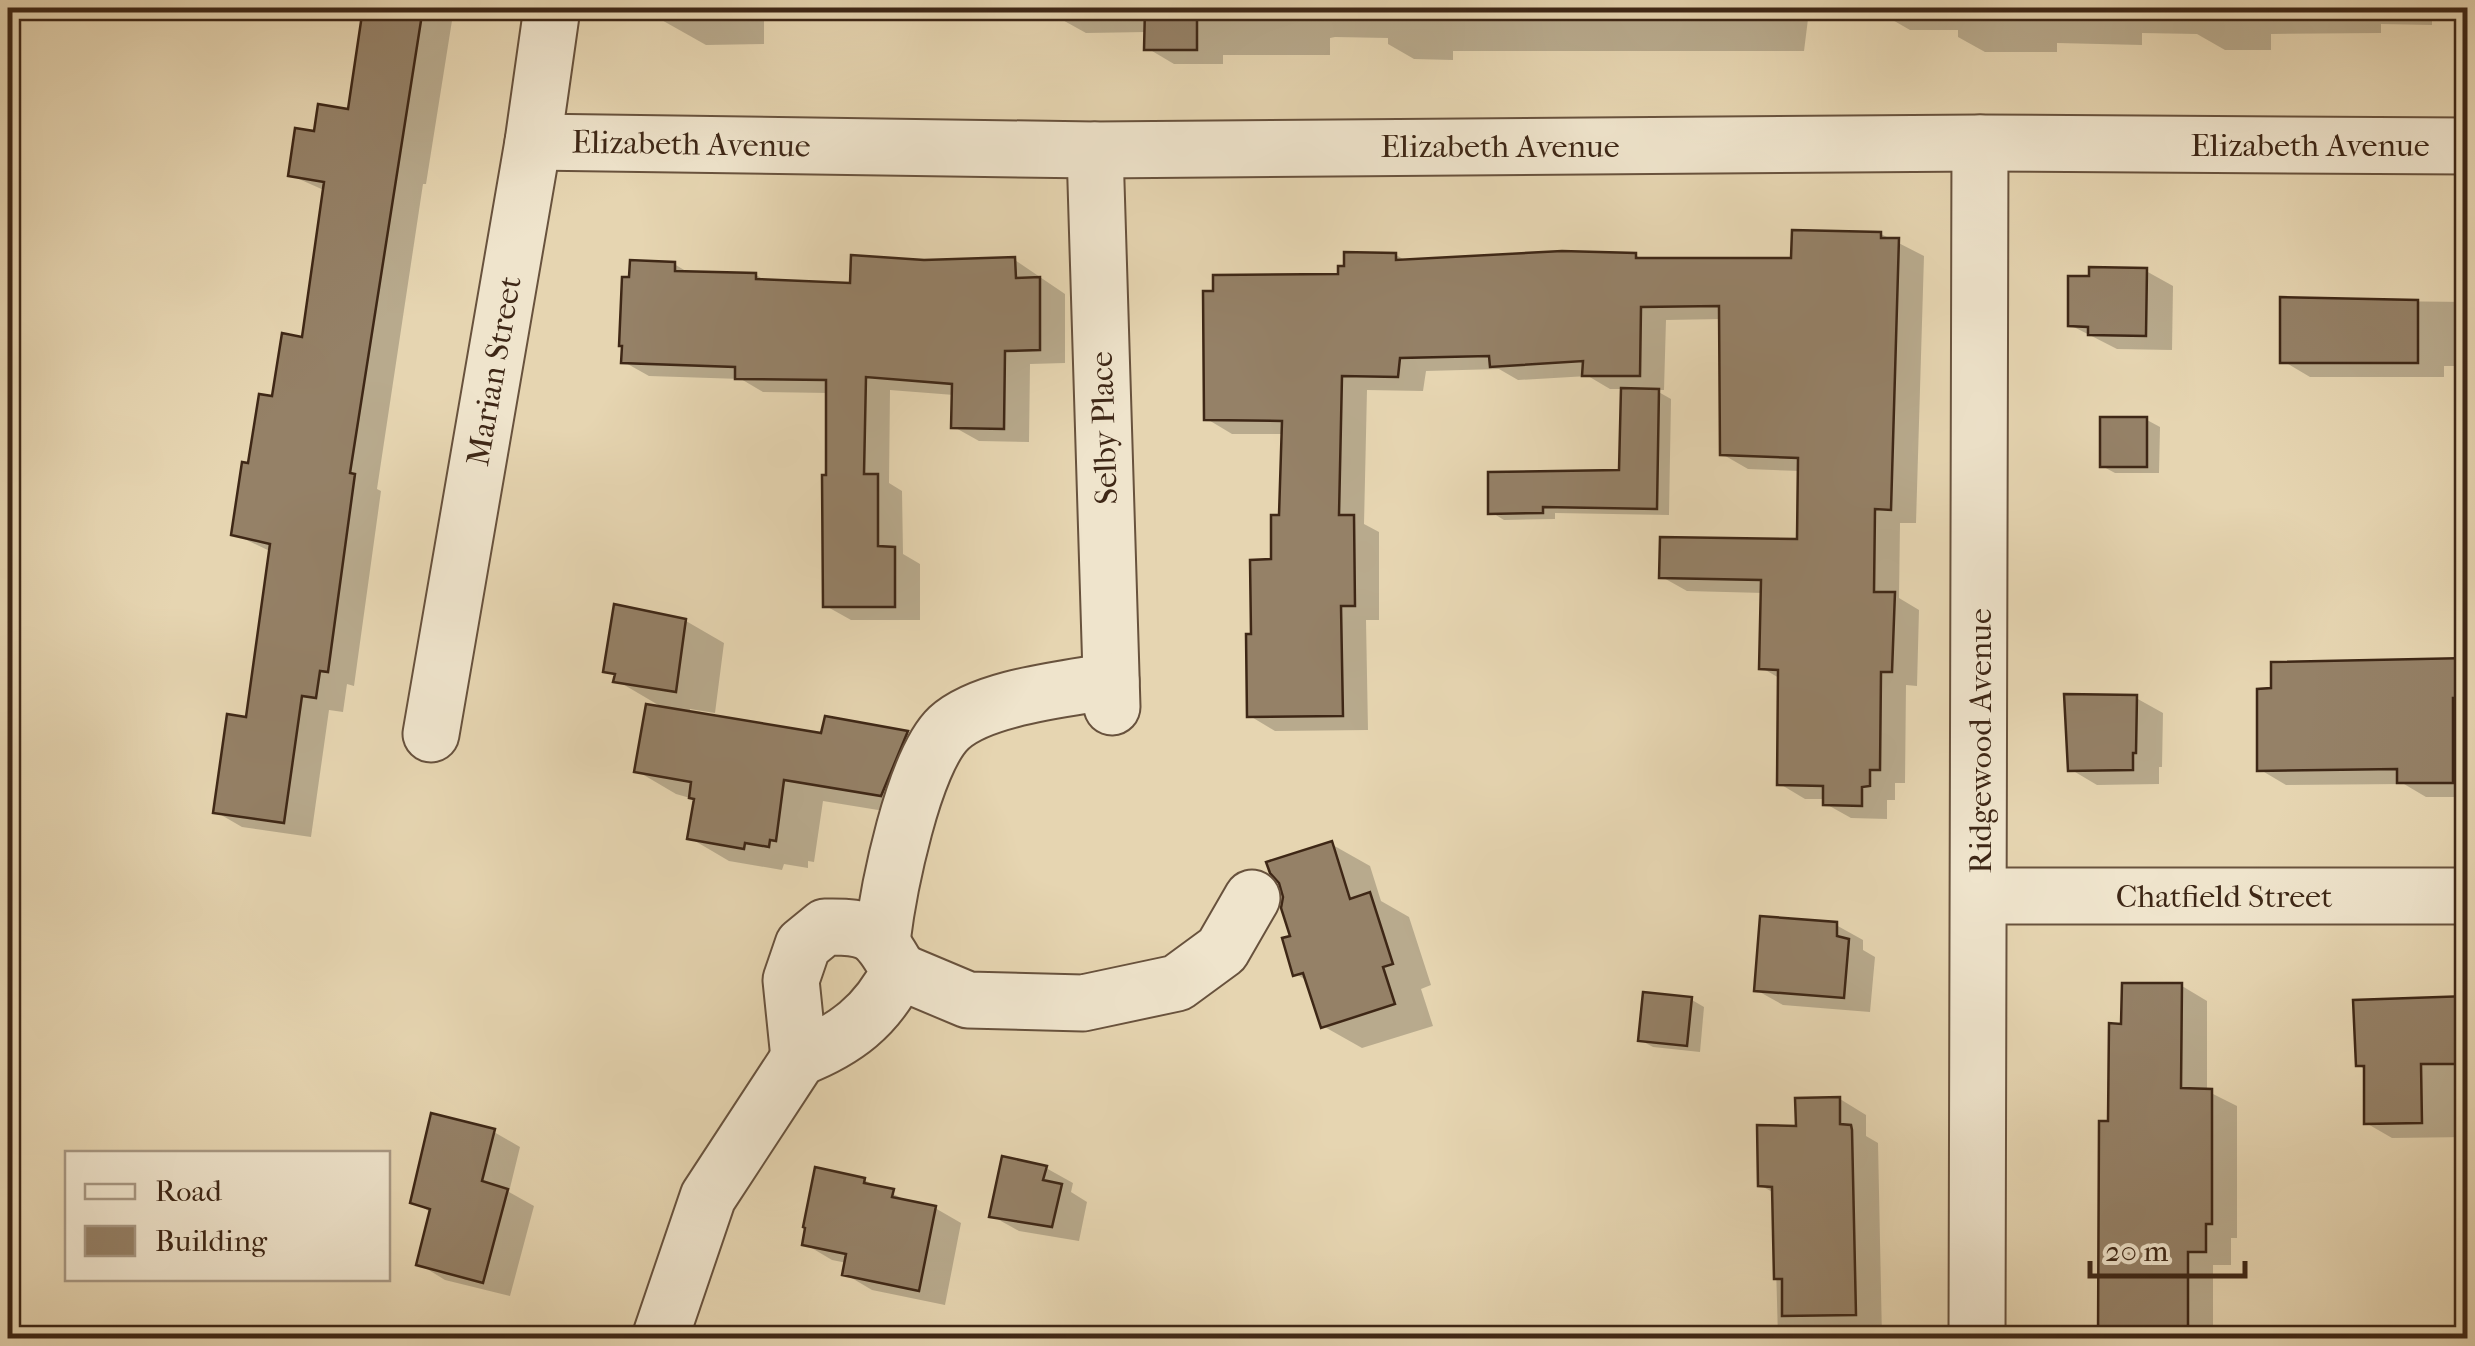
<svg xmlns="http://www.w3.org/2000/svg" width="2475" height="1346" viewBox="0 0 2475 1346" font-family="'IM FELL French Canon',serif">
  <rect width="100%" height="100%" fill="#e6d5b1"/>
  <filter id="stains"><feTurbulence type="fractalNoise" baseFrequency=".002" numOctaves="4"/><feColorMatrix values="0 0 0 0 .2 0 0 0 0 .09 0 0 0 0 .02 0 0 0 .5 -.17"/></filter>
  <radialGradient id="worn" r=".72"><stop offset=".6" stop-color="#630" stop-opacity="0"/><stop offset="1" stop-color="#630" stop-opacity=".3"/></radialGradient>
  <g fill="#0003">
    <path d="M366 8H454L426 184H423L377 489 381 491 354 686 347 684 343 712 329 710 311 837 242 827 216 812 248 719 272 552 234 534 250 466 274 398 304 340 326 191 290 175 316 134 350 112Z"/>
    <path d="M651 8H764V44L706 45 651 14Z"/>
    <path d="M1059 8H2432V25L2381 24V33L2271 34V50H2225L2197 34 2142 33V45L2057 43V52H1985L1958 37V30H1910L1884 15V11H1809L1804 51H1453V60L1414 59 1388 44V38L1335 37 1330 38V55H1223V64H1174L1147 48V32L1086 33 1059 18Z"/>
    <path d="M1881 234 1924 256 1916 523H1900L1899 598 1919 610 1917 686 1906 685 1905 783H1895V800H1887V819L1851 818 1826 804V799H1805L1780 784 1781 679 1762 668 1764 593 1687 591 1662 577 1799 542 1800 471 1748 469 1722 454V319L1666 320 1664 390H1655L1671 399 1669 515 1555 513V519L1504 520 1491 512 1621 473 1624 389H1610L1588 376 1518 380 1499 369 1426 371 1423 391 1367 390 1364 524 1379 532V620H1366L1368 730 1275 731 1250 716 1253 636 1282 518 1284 434H1232L1207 419 1340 276 1396 255 1408 262 1635 255 1644 260 1794 261Z"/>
    <path d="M853 258 1015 260 1065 294V363L1030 364 1029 442 979 441 954 427V395L890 390 889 483 902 491 903 554 920 564V620H851L826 606 829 393 763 392 741 379 649 376 624 362 674 264 691 274 756 275 768 282 852 286Z"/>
    <path d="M2146 271 2173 286 2172 350 2117 349 2070 325Z"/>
    <path d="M2282 300 2468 302V366H2444V377H2310L2283 361Z"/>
    <path d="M8 366 16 371 8 404Z"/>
    <path d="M2147 420 2160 427 2159 473H2115L2102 466Z"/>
    <path d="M686 621 724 643 715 713 690 709V714L823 736 827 719 907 733 946 755 921 817 823 801 814 862 808 861V868L784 864 782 870 729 861 690 838 697 800 676 794 637 771 665 709 616 680 617 677 606 671Z"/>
    <path d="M2468 670V797H2426L2404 784 2286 785 2259 769Z"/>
    <path d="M2136 698 2163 713 2162 767H2159V784L2097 785 2070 769Z"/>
    <path d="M1331 844 1370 866 1381 901 1409 917 1431 985 1421 989 1433 1026 1362 1048 1323 1026 1309 982 1296 974 1293 938Z"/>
    <path d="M1836 925 1863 940V950L1875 957 1870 1012 1783 1005 1756 990Z"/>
    <path d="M2182 986 2207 1001V1091L2237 1106V1238H2231V1265H2213V1338H2099L2101 1124H2110L2124 1026Z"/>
    <path d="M2468 997V1137L2392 1138 2366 1123V1070L2358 1065Z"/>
    <path d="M1692 1000 1704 1007 1700 1052 1653 1047 1640 1040Z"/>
    <path d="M1840 1099 1866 1115V1136L1878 1143 1882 1338H1778L1774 1193 1760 1185 1799 1129Z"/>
    <path d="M494 1132 520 1147 509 1192 534 1206 510 1296 445 1280 419 1264 432 1213 413 1202Z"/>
    <path d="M1046 1168 1073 1183 1071 1192 1087 1202 1079 1241 1019 1231 992 1216Z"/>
    <path d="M864 1180 914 1204 935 1208 961 1223 945 1305 872 1290 845 1274 847 1263 832 1260 805 1244Z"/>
  </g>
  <g fill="#958167" stroke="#3e2716" stroke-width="2.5">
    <path d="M363 8H423L350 473 355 474 328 672 320 671 316 698 302 696 284 823 213 813 227 714 246 717 270 544 231 535 242 462 248 463 259 394 272 396 282 333 302 337 324 182 288 176 295 128 314 131 318 104 348 109Z"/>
    <path d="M1145 8H1197V50H1144Z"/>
    <path d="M1792 230 1881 232V238H1899L1891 510 1875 509 1874 592H1895L1892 672H1881L1880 770H1870V786L1862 787V806L1823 805V786L1777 785 1778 670 1759 669 1761 580 1659 578 1660 537 1797 539 1798 458 1720 455 1719 306 1641 307 1640 376H1582L1583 361 1490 367 1489 356 1400 358 1398 377 1342 376 1339 515H1354L1355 606H1341L1343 716 1247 717 1246 634H1251L1250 560 1271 559V515H1279L1282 421 1204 420 1203 291H1213V275L1338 274V266H1344V252L1396 253V260L1562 251 1636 253V258H1791Z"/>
    <path d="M851 255 924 260 1015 257 1016 278 1040 277V350L1005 351 1004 429 951 428 952 384 866 377 864 474H878V546L895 547V607H823L822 475H826V380L735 379V367L621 363 622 346H619L622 277H629L630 260 675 262V271L756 273V279L850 283Z"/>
    <path d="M2089 267 2147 268 2146 336 2088 335V327L2068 326V276H2089Z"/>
    <path d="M2280 297 2418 300V363H2280Z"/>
    <path d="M1621 388 1659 389 1657 509 1543 507V513L1488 514V472L1619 470Z"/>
    <rect x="2100" y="417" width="47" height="50"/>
    <path d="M614 604 686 619 676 692 613 682 615 674 603 672Z"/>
    <path d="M2468 658V698H2453V783H2397V769L2257 771V689L2271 688V662Z"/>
    <path d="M2064 694 2137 695 2136 753H2133V770L2068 771Z"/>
    <path d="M646 704 821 733 825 716 908 731 881 796 784 780 776 841 770 840 769 847 745 843 744 849 687 839 694 799 689 798 691 782 634 772Z"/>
    <path d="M1332 841 1350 899 1370 892 1393 964 1383 967 1395 1004 1321 1028 1303 973 1293 976 1282 938 1290 936 1281 908 1283 897 1279 883 1270 873 1266 862Z"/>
    <path d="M1760 916 1837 922V936L1849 939 1844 998 1754 991Z"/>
    <path d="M2122 983H2182L2181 1088 2212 1089V1224H2206V1252H2188V1338H2098L2099 1121H2108L2109 1023 2121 1024Z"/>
    <path d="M1643 992 1692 997 1687 1046 1638 1041Z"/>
    <path d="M2468 996V1064H2421L2422 1123 2364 1124V1066H2356L2353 1000Z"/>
    <path d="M1840 1097V1124L1851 1125 1852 1130 1856 1315 1782 1316V1279H1774L1772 1187 1758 1186 1757 1125 1796 1126 1795 1098Z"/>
    <path d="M431 1113 495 1129 482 1181 508 1189 483 1283 416 1265 430 1209 410 1203Z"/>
    <path d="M1002 1156 1047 1166 1043 1180 1062 1184 1052 1227 989 1217Z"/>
    <path d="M815 1167 865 1178 864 1183 894 1189 892 1197 936 1206 919 1291 842 1275 846 1254 802 1245 805 1228 803 1227Z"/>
  </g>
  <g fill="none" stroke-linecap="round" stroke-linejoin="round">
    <defs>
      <g id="minor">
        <path d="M533 142 1095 150 1980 143 2468 146"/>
        <path d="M1095 150 1112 707"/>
        <path d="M431 734 533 142 552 8"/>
        <path d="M1980 896H2468"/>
        <path d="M825 927C871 926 877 932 899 971 877 1016 845 1040 799 1058L791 980 803 945Z"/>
        <path d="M882 941C888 891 913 762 949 728 983 697 1067 689 1111 681"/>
        <path d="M899 971 968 1000 1083 1003 1177 983 1222 950 1252 898"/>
        <path d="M660 1338 708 1197 799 1058"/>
        <path d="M1977 1338 1980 143"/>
      </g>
    </defs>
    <use href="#minor" stroke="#68523d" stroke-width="59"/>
    <use href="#minor" stroke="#efe4cc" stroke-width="55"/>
  </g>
  <g text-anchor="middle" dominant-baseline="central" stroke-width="8" stroke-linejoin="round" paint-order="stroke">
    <g font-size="32" fill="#3e2716" stroke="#efe4cc">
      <text transform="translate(691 144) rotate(1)">Elizabeth Avenue</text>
      <text x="2310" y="145">Elizabeth Avenue</text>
      <text x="1500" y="146">Elizabeth Avenue</text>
      <text transform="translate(494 371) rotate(-80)">Marian Street</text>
      <text transform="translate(1104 428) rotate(-92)">Selby Place</text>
      <text transform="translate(1980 741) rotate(-90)">Ridgewood Avenue</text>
      <text x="2224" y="896">Chatfield Street</text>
    </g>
  </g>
  <rect width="2475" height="1346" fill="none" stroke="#e6d5b1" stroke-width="40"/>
  <rect x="10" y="10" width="2455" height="1326" fill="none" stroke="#3e2716" stroke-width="5"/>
  <rect x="20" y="20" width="2435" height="1306" fill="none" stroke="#3e2716" stroke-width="2.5"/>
  <rect x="65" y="1151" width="325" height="130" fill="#efe4cc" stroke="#a89883" stroke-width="2.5"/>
  <rect x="85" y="1184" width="50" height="15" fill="#efe4cc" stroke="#a89883" stroke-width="2.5"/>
  <text x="155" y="1201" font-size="30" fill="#3e2716">Road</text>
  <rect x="85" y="1226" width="50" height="30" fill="#958167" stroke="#a89883" stroke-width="2.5"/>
  <text x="155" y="1251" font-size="30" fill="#3e2716">Building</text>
  <path d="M2090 1261v15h155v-15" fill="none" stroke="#3e2716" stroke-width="5"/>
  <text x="2105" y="1261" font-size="30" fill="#3e2716" stroke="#efe4cc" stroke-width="8" paint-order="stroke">20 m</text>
  <rect width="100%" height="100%" filter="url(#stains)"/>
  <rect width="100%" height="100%" fill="url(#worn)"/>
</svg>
